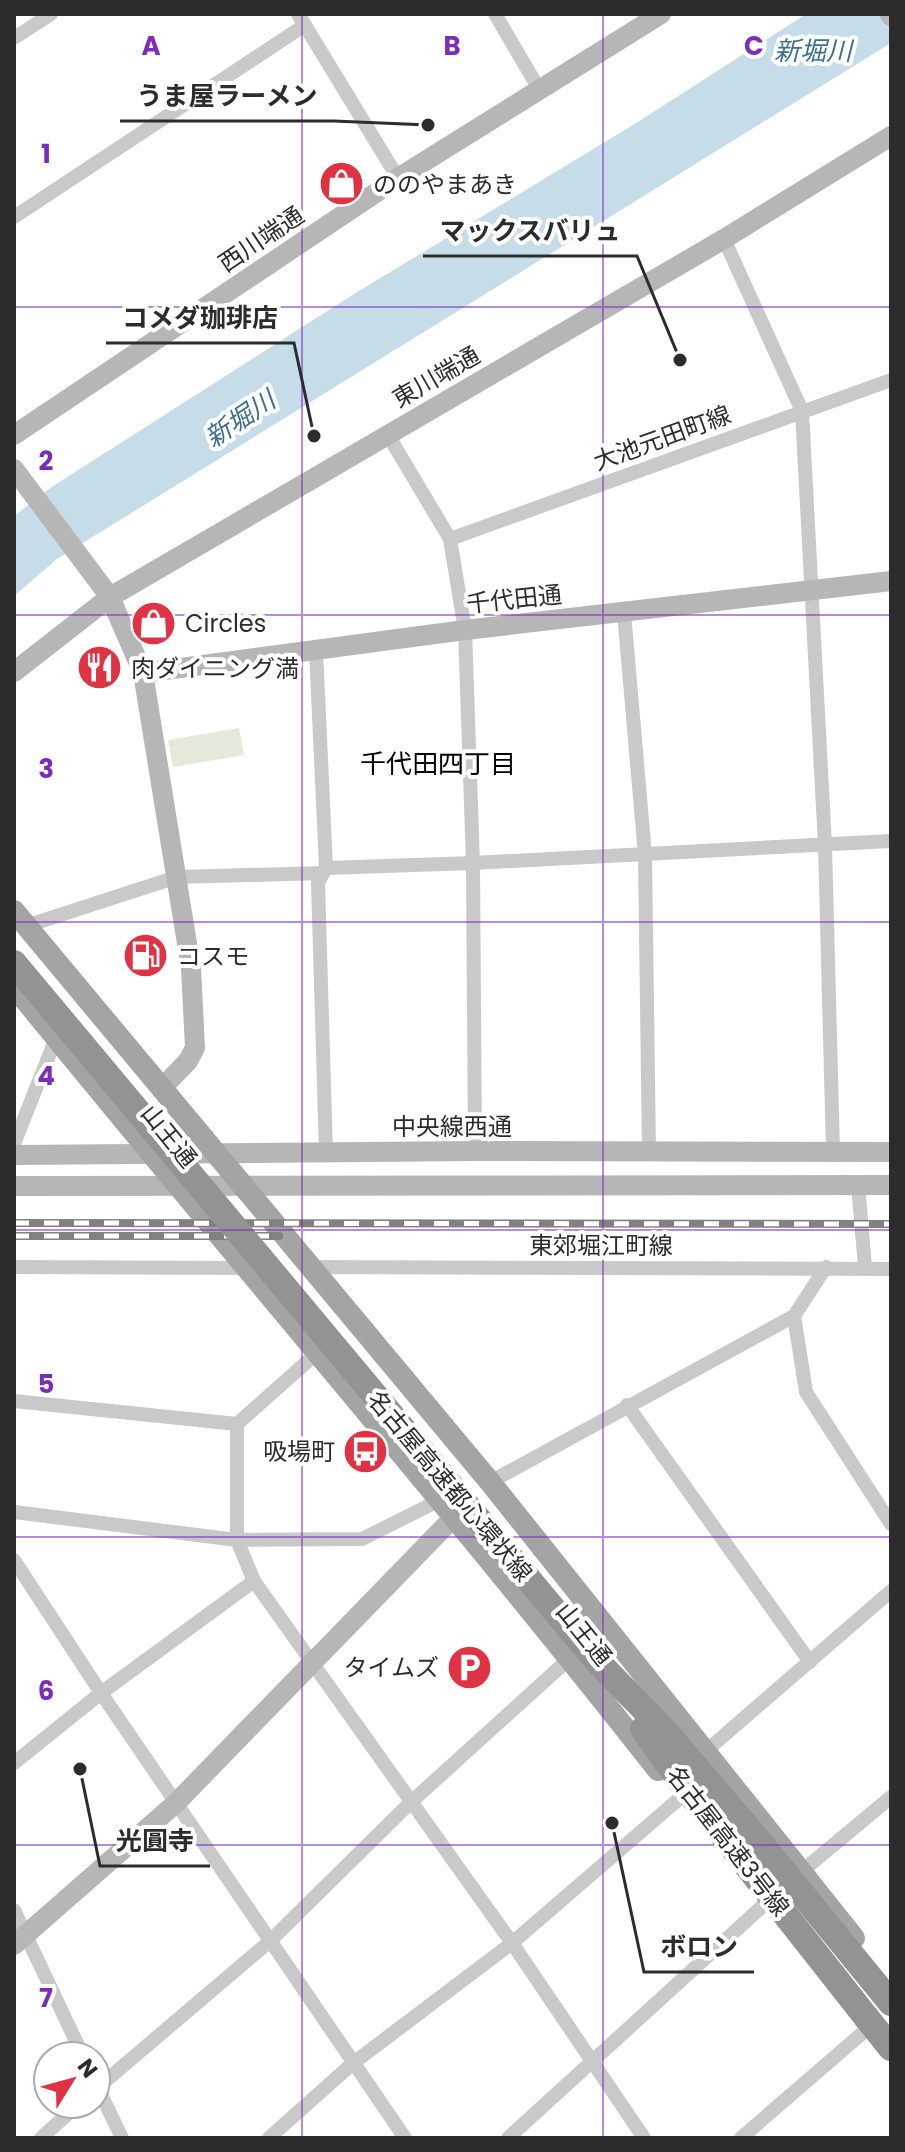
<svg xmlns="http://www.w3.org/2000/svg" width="905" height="2152" viewBox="0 0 905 2152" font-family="Poppins,'Noto Sans JP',sans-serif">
  <rect width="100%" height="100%" fill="#fff"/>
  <path fill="#e3ead9" d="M239 728 244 755 173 767 168 740Z"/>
  <path fill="#c6dce9" d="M806 14H891V43L57 559 14 596V516L50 488 354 294 633 125Z"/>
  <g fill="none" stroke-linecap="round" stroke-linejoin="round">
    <g stroke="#c9c9c9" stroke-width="14">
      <path d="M298 14 398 178"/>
      <path d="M495 14 539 89"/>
      <path d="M14 38 51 14"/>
      <path d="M14 217 305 25"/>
      <path d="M724 239 802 411 825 845 833 1151"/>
      <path d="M388 435 450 539 465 630 473 863 475 1151"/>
      <path d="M450 539 891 380"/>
      <path d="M624 613 645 855 649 1152"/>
      <path d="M316 650 326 868 318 883 326 1153"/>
      <path d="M326 868 473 863 891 841"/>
      <path d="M26 926 177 877 323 873"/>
      <path d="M14 1144 56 1038"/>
      <path d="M858 1185 865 1267"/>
      <path d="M14 1267 248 1268"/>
      <path d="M311 1267 891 1269"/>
      <path d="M794 1316 806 1392 891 1524"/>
      <path d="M317 1353 237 1424V1540L254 1581 512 1943 644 2138"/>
      <path d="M14 1401 237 1424"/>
      <path d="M627 1405 810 1662"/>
      <path d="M490 1482 794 1316 826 1267"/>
      <path d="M14 1512 237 1540 362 1539 440 1500"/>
      <path d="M14 1560 101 1693 405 2138"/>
      <path d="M706 1751 891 1591"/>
      <path d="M14 1763 101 1693 254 1581"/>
      <path d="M795 1877 891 1797"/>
      <path d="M14 1910 83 2056"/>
      <path d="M96 2084 122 2138"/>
      <path d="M96 2089 270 1941 410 1803 570 1658"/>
      <path d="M41 2138 79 2104"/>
      <path d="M269 2138 352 2064 512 1943 680 1798"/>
      <path d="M508 2138 777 1893"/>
      <path d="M741 2138 866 2030"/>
    </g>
    <g stroke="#b6b6b6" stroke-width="20">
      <path d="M890 14 891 16"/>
      <path d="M14 435 398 178 661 14"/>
      <path d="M14 469 110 597 143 673 191 968 195 1048 188 1061 161 1089"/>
      <path d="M14 672 110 597 724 239 891 136"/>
      <path d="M143 673 465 630 891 581"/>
      <path d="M14 1155 475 1151 891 1152"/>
      <path d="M14 1186 891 1185"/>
      <path d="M14 1945 176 1803 454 1517"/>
    </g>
    <g stroke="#a4a4a4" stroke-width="22">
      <path d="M14 911 490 1482 854 1938"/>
      <path d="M14 986C227 1249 449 1504 658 1770"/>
    </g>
    <path stroke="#939393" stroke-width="26" d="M866 2017 891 2048"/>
    <defs>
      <g id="rail">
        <path d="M14 1223 891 1224"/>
        <path d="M14 1236H279"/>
      </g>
    </defs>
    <use href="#rail" stroke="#818181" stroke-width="8"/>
    <use href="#rail" stroke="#fff" stroke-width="5" stroke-dasharray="15" stroke-linecap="butt"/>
    <g stroke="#939393" stroke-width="26">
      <path d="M14 963 596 1660 665 1731 754 1835 891 2003"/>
      <path d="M643 1729 684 1786 866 2017"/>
    </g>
  </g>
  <path fill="none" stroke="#7b2cbf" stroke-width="2" stroke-opacity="0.55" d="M302 14V2138M603 14V2138M14 307H891M14 615H891M14 922H891M14 1230H891M14 1537H891M14 1845H891"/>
  <defs>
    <symbol id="shop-disc" viewBox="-11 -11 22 22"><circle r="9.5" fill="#df3243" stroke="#fff"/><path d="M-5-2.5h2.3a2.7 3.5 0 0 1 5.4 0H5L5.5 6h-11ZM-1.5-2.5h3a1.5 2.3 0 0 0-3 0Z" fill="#fff"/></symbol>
    <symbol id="restaurant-disc" viewBox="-11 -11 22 22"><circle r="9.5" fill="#df3243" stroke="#fff"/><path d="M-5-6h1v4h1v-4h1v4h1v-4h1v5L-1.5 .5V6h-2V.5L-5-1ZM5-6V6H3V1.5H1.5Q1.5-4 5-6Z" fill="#fff"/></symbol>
    <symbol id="fuel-disc" viewBox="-11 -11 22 22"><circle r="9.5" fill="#df3243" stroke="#fff"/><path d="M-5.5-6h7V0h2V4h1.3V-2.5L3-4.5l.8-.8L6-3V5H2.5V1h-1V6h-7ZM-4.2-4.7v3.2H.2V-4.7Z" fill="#fff"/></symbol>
    <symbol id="bus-disc" viewBox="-11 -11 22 22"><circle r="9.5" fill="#df3243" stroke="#fff"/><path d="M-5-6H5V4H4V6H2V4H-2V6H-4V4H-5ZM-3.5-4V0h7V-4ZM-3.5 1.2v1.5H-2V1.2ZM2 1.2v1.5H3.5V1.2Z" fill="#fff"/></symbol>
    <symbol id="parking-disc" viewBox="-11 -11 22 22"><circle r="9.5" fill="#df3243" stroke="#fff"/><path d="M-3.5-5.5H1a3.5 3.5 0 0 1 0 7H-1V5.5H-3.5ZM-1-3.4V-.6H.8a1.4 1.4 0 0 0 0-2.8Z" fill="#fff"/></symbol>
  </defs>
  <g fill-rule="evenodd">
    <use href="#shop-disc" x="316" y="158" width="51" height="51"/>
    <use href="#shop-disc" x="128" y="598" width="51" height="51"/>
    <use href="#restaurant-disc" x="74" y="642" width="51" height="51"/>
    <use href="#fuel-disc" x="120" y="930" width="51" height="51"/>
    <use href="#bus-disc" x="340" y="1426" width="51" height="51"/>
    <use href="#parking-disc" x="444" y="1642" width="51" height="51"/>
  </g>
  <g text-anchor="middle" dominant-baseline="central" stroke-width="8" stroke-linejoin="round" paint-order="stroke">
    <g font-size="24" fill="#2c2c2c" stroke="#fff" text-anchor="start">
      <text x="373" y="184">ののやまあき</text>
      <text x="185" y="623">Circles</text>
      <text x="131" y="668">肉ダイニング満</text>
      <text x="177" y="956">コスモ</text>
      <text x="335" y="1451" text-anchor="end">吸場町</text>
      <text x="439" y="1667" text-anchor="end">タイムズ</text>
    </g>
    <g font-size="24" fill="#2c2c2c" stroke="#fff">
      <text transform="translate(261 239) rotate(-34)">西川端通</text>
      <text transform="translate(436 377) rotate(-30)">東川端通</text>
      <text transform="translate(662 438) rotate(-20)">大池元田町線</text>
      <text transform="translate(514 599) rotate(-6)">千代田通</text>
      <text x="452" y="1126">中央線西通</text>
      <text transform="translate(169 1136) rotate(51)">山王通</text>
      <text x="601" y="1245">東郊堀江町線</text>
      <text transform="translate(450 1486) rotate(50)">名古屋高速都心環状線</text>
      <text transform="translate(584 1634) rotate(51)">山王通</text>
      <text transform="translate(728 1841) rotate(52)">名古屋高速3号線</text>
    </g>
    <g font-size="26" font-style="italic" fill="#3d6f8b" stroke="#fff">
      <text x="813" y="51">新堀川</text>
      <text transform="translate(240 419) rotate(-34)">新堀川</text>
    </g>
    <g font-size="26" fill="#000" stroke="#fff">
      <text x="438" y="764">千代田四丁目</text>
    </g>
  </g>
  <g font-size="26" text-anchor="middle" font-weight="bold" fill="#7b2cbf" stroke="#fff" stroke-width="8" stroke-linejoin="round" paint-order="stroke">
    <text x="151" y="55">A</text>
    <text x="452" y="55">B</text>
    <text x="754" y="55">C</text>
    <text x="46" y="163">1</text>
    <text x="46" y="470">2</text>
    <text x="46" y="778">3</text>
    <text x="46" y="1085">4</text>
    <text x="46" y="1393">5</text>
    <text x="46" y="1700">6</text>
    <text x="46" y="2007">7</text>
  </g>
  <path fill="none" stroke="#2c2c2c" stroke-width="3" d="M428 125L334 121H120M680 360L637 256H423M314 436L294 343H106M80 1769L100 1866H210M612 1823L644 1972H754"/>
  <g fill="#2c2c2c" stroke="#fff" stroke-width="3">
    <circle cx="428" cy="125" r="8"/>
    <circle cx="680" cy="360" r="8"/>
    <circle cx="314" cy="436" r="8"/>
    <circle cx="80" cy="1769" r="8"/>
    <circle cx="612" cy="1823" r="8"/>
  </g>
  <g font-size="26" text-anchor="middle" font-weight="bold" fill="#2c2c2c" stroke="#fff" stroke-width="8" stroke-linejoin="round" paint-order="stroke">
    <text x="227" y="105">うま屋ラーメン</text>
    <text x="530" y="240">マックスバリュ</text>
    <text x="200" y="327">コメダ珈琲店</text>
    <text x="155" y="1850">光圓寺</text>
    <text x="699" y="1956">ボロン</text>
  </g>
  <rect width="905" height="2152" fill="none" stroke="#2c2c2c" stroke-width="32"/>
  <g transform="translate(72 2080) rotate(53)"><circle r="38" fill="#ffffff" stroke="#ababab" stroke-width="2"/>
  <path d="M0-6L14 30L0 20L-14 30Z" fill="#df3243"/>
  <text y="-12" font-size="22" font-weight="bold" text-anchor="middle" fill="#2c2c2c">N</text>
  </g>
</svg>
